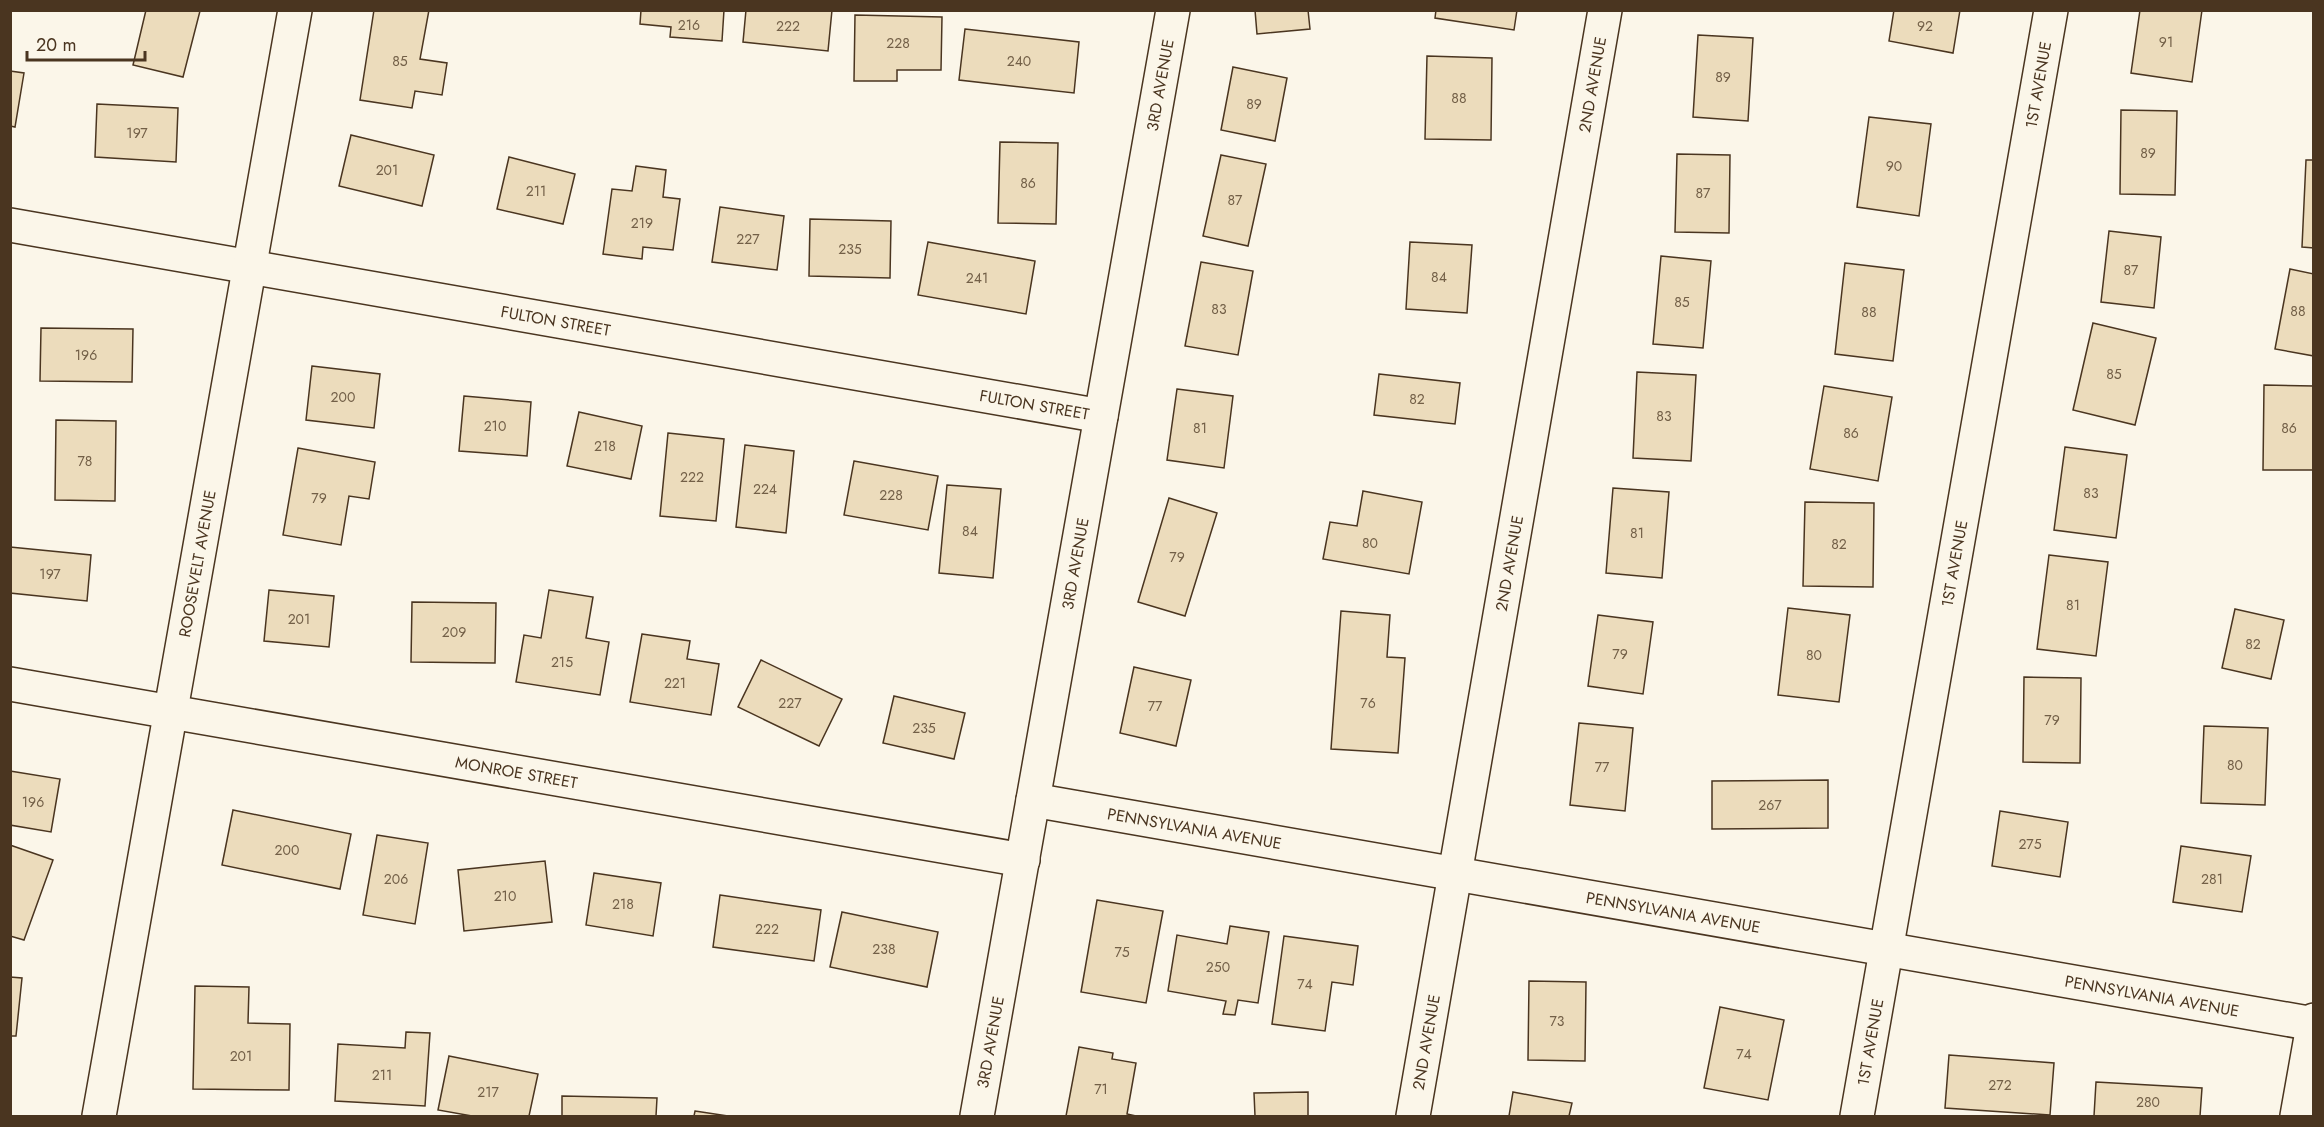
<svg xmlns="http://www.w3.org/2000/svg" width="2324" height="1127" viewBox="0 0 2324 1127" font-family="Jost,sans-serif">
  <rect width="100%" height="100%" fill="#fbf6e9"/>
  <g fill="#ecdcbc" stroke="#4a3520" stroke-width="1.5">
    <path d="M146 10 200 11 183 77 133 65Z"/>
    <path d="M374 10H429L420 59 447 63 442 95 415 91 412 108 360 100Z"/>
    <path d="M641 10H724L722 41 670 37 671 27 640 24Z"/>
    <path d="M746 10H832L828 51 743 42Z"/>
    <path d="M1255 10H1308L1310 29 1257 34Z"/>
    <path d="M1436 10H1517L1514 30 1435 18Z"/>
    <path d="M1894 10H1960L1953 53 1889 41Z"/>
    <path d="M2140 10H2202L2192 82 2131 73Z"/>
    <path d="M855 15 942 17 941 70H897V81H854Z"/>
    <path d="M965 29 1079 42 1074 93 959 80Z"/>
    <path d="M1698 35 1753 38 1748 121 1693 117Z"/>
    <path d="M1427 56 1492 58 1491 140 1425 139Z"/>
    <path d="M1233 67 1287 78 1275 141 1221 130Z"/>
    <path d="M10 71 24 73 15 127 10 126Z"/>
    <path d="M97 104 178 108 176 162 95 157Z"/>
    <path d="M2121 110 2177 111 2175 195 2120 194Z"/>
    <path d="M1869 117 1931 124 1919 216 1857 207Z"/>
    <path d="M351 135 434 155 422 206 339 186Z"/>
    <path d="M1000 142 1058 143 1056 224 998 223Z"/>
    <path d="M1677 154 1730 155 1729 233 1675 232Z"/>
    <path d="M1221 155 1266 164 1248 246 1203 236Z"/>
    <path d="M509 157 575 174 563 224 497 209Z"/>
    <path d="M2306 160H2314V248L2302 247Z"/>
    <path d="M636 166 666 170 663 197 680 199 673 250 643 247 642 259 603 254 612 189 632 191Z"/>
    <path d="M720 207 784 216 777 270 712 262Z"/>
    <path d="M810 219 891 221 890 278 809 276Z"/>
    <path d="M2109 231 2161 237 2154 308 2101 302Z"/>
    <path d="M928 242 1035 261 1026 314 918 295Z"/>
    <path d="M1410 242 1472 245 1467 313 1406 309Z"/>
    <path d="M1661 256 1711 261 1703 348 1653 344Z"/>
    <path d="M1201 262 1253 271 1238 355 1185 346Z"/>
    <path d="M1845 263 1904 270 1893 361 1835 354Z"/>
    <path d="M2290 269 2314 274V356L2275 349Z"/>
    <path d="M2093 323 2156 338 2135 425 2073 410Z"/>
    <path d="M41 328 133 329 132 382 40 381Z"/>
    <path d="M312 366 380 374 374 428 306 420Z"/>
    <path d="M1637 372 1696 375 1691 461 1633 458Z"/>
    <path d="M1379 374 1460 383 1455 424 1374 415Z"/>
    <path d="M2264 385 2314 386V470H2263Z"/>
    <path d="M1824 386 1892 397 1878 481 1810 469Z"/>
    <path d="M1177 389 1233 396 1224 468 1167 460Z"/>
    <path d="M464 396 531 402 527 456 459 451Z"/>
    <path d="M579 412 642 426 631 479 567 466Z"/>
    <path d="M56 420 116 421 115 501 55 500Z"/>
    <path d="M668 433 724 439 716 521 660 516Z"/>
    <path d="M745 445 794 451 786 533 736 527Z"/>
    <path d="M2065 447 2127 455 2116 538 2054 530Z"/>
    <path d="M298 448 375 462 369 499 349 496 341 545 283 535Z"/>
    <path d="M854 461 938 476 928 530 844 515Z"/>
    <path d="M947 485 1001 489 993 578 939 573Z"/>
    <path d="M1613 488 1669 492 1662 578 1606 573Z"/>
    <path d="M1363 491 1422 502 1409 574 1323 559 1330 522 1357 526Z"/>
    <path d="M1169 498 1217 513 1185 616 1138 602Z"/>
    <path d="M1805 502 1874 503 1873 587 1803 586Z"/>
    <path d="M10 547 91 555 87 601 10 593Z"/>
    <path d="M2049 555 2108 562 2096 656 2037 649Z"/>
    <path d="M269 590 334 596 329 647 264 641Z"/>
    <path d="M549 590 593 597 586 638 609 642 600 695 516 682 524 635 541 638Z"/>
    <path d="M412 602 496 603 495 663 411 662Z"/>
    <path d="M1788 608 1850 615 1839 702 1778 695Z"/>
    <path d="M2235 609 2284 620 2271 679 2222 668Z"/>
    <path d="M1341 611 1390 615 1387 657 1405 658 1398 753 1331 749Z"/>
    <path d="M1598 615 1653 622 1643 694 1588 686Z"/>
    <path d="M642 634 690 641 687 659 719 664 711 715 630 702Z"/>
    <path d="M761 660 842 699 819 746 738 707Z"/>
    <path d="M1134 667 1191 680 1176 746 1120 733Z"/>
    <path d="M2024 677 2081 678 2080 763 2023 762Z"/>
    <path d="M894 696 965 713 954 759 883 743Z"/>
    <path d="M1579 723 1633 728 1625 811 1570 805Z"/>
    <path d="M2204 726 2268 728 2265 805 2201 803Z"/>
    <path d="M10 771 60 779 51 832 10 825Z"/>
    <path d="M1828 780V828L1712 829V781Z"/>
    <path d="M233 810 351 834 340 889 222 865Z"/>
    <path d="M2000 811 2068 822 2060 877 1992 866Z"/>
    <path d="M377 835 428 843 415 924 363 915Z"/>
    <path d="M10 845 53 860 24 940 10 936Z"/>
    <path d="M2181 846 2251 856 2242 912 2173 902Z"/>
    <path d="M545 861 552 922 464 931 458 870Z"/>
    <path d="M594 873 661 883 653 936 586 925Z"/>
    <path d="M720 895 821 910 814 961 713 947Z"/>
    <path d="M1097 900 1163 911 1146 1003 1081 992Z"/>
    <path d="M842 912 938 932 927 987 830 967Z"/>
    <path d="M1230 926 1269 932 1258 1003 1238 1000 1235 1015 1223 1014 1226 1001 1168 991 1177 935 1227 944Z"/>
    <path d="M1284 936 1358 946 1353 985 1332 982 1325 1031 1272 1024Z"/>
    <path d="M10 977 22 978 16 1036H10Z"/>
    <path d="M1529 981 1586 982 1585 1061 1528 1060Z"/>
    <path d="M195 986 249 987 248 1023 290 1024 289 1090 193 1089Z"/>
    <path d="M1720 1007 1784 1020 1768 1100 1704 1088Z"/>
    <path d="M406 1032 430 1033 425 1106 335 1101 338 1044 405 1048Z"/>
    <path d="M1079 1047 1113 1053 1112 1059 1136 1063 1127 1114 1136 1116H1066Z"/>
    <path d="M1949 1055 2054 1063 2050 1115 1945 1108Z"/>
    <path d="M449 1056 538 1074 529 1116H472L438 1110Z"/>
    <path d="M2096 1082 2202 1088 2200 1116H2094Z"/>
    <path d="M1308 1092V1116H1255L1254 1093Z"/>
    <path d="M1513 1092 1572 1103 1569 1116H1509Z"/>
    <path d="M562 1096 657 1098 656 1116H562Z"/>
    <path d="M695 1111 728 1116H694Z"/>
  </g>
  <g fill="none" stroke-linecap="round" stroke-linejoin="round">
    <defs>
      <g id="minor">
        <path id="s1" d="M10 225 1101 416"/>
        <path id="s2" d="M10 684 1023 860"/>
        <path id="s3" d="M1033 800 2314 1024"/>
        <path id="s4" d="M99 1116 295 10"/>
        <path id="s5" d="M977 1116 1173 10"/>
        <path id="s6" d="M1413 1116 1605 10"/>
        <path id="s7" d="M1857 1116 2051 10"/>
        <path d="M2297 1116 2314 1020"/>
      </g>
    </defs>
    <use href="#minor" stroke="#4a3520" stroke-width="36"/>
    <use href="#minor" stroke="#fbf6e9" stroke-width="33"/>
  </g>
  <g text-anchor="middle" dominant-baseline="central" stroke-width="4.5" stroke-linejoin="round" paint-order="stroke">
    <g font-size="14" fill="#725f47">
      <text x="689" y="25">216</text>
      <text x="788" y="26">222</text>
      <text x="1925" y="26">92</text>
      <text x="2166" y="42">91</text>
      <text x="898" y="43">228</text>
      <text x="400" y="61">85</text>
      <text x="1019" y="61">240</text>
      <text x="1723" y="77">89</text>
      <text x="1459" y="98">88</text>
      <text x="1254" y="104">89</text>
      <text x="137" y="133">197</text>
      <text x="2148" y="153">89</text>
      <text x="1894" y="166">90</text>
      <text x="387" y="170">201</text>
      <text x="1028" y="183">86</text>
      <text x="536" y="191">211</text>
      <text x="1703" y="193">87</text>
      <text x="1235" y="200">87</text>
      <text x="642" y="223">219</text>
      <text x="748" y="239">227</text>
      <text x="850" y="249">235</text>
      <text x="2131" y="270">87</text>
      <text x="1439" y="277">84</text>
      <text x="977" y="278">241</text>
      <text x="1682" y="302">85</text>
      <text x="1219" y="309">83</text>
      <text x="2298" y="311">88</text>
      <text x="1869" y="312">88</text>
      <text x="86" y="355">196</text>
      <text x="2114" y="374">85</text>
      <text x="343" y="397">200</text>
      <text x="1417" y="399">82</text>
      <text x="1664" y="416">83</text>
      <text x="495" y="426">210</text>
      <text x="1200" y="428">81</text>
      <text x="2289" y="428">86</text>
      <text x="1851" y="433">86</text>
      <text x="605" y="446">218</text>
      <text x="85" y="461">78</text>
      <text x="692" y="477">222</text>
      <text x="765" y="489">224</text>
      <text x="2091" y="493">83</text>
      <text x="891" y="495">228</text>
      <text x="319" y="498">79</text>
      <text x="970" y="531">84</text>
      <text x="1637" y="533">81</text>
      <text x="1370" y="543">80</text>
      <text x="1839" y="544">82</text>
      <text x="1177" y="557">79</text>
      <text x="50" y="574">197</text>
      <text x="2073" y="605">81</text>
      <text x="299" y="619">201</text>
      <text x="454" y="632">209</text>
      <text x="2253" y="644">82</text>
      <text x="1620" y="654">79</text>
      <text x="1814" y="655">80</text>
      <text x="562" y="662">215</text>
      <text x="675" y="683">221</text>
      <text x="790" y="703">227</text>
      <text x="1368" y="703">76</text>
      <text x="1155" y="706">77</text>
      <text x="2052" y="720">79</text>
      <text x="924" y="728">235</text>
      <text x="2235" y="765">80</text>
      <text x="1602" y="767">77</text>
      <text x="33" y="802">196</text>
      <text x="1770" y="805">267</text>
      <text x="2030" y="844">275</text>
      <text x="287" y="850">200</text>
      <text x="396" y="879">206</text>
      <text x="2212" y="879">281</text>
      <text x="505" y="896">210</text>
      <text x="623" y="904">218</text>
      <text x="767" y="929">222</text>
      <text x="884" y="949">238</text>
      <text x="1122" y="952">75</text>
      <text x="1218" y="967">250</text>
      <text x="1305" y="984">74</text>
      <text x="1557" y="1021">73</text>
      <text x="1744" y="1054">74</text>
      <text x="241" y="1056">201</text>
      <text x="382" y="1075">211</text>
      <text x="2000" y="1085">272</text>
      <text x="1101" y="1089">71</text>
      <text x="488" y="1092">217</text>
      <text x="2148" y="1102">280</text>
    </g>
    <g font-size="16" fill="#4a3520" stroke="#fbf6e9">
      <text stroke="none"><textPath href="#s5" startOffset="1047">3RD AVENUE</textPath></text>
      <text stroke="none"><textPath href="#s6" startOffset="1047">2ND AVENUE</textPath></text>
      <text stroke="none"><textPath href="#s7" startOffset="1047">1ST AVENUE</textPath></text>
      <text stroke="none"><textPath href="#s1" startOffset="554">FULTON STREET</textPath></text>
      <text stroke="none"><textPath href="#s1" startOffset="1040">FULTON STREET</textPath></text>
      <text stroke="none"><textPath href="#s4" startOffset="561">ROOSEVELT AVENUE</textPath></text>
      <text stroke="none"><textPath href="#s5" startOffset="561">3RD AVENUE</textPath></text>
      <text stroke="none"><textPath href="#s6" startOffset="561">2ND AVENUE</textPath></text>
      <text stroke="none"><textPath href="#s7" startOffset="561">1ST AVENUE</textPath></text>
      <text stroke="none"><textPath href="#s2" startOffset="514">MONROE STREET</textPath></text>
      <text stroke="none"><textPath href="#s3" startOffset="164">PENNSYLVANIA AVENUE</textPath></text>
      <text stroke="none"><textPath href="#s3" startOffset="650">PENNSYLVANIA AVENUE</textPath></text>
      <text stroke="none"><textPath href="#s3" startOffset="1136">PENNSYLVANIA AVENUE</textPath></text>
      <text stroke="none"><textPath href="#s5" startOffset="75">3RD AVENUE</textPath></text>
      <text stroke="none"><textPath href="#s6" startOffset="75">2ND AVENUE</textPath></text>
      <text stroke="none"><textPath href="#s7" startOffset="75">1ST AVENUE</textPath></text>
    </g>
  </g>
  <rect width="2324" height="1127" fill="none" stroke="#4a3520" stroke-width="24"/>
  <path d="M27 51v9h118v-9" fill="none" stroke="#4a3520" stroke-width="3"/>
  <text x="36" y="51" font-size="18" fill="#4a3520" stroke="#fbf6e9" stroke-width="4.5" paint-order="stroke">20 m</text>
</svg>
